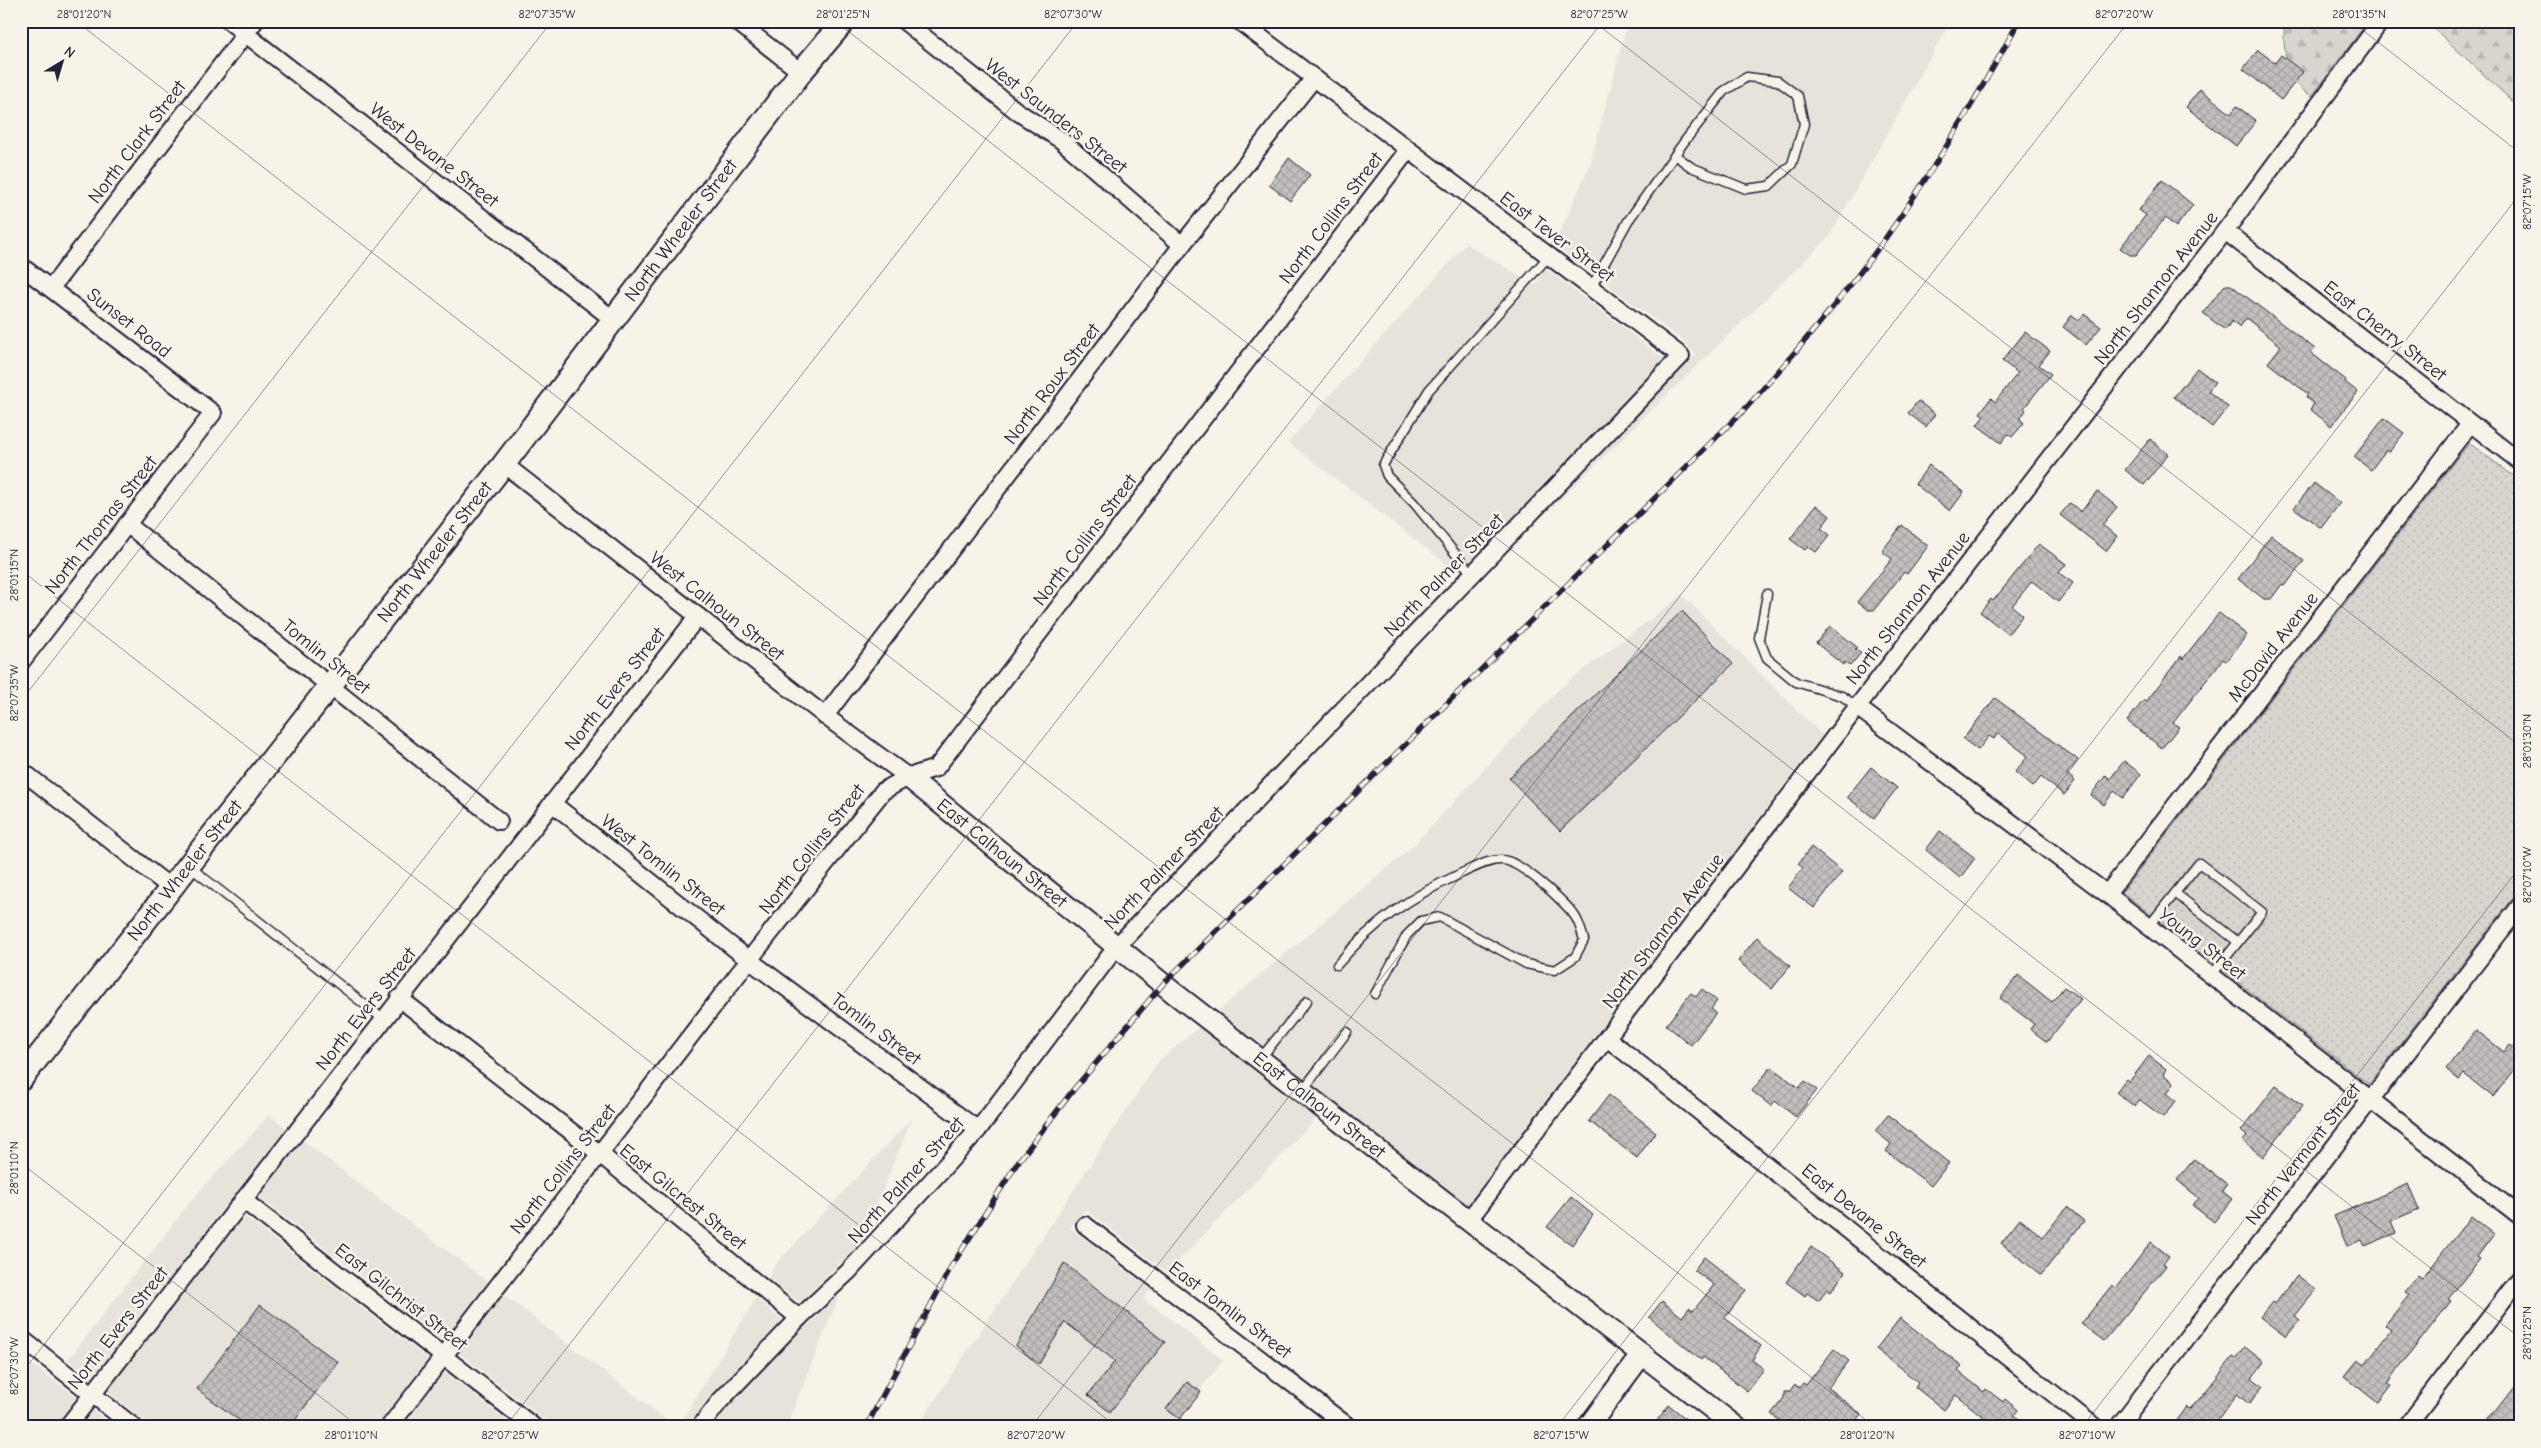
<svg xmlns="http://www.w3.org/2000/svg" width="2541" height="1448" viewBox="0 0 2541 1448" font-family="'Comic Neue',sans-serif">
  <defs>
    <pattern id="forest-firs" width="22" height="20" patternUnits="userSpaceOnUse" patternTransform="scale(1.25)"><rect width="22" height="20" fill="#d8d5cf"/><path d="M5 1l3.5 6h-7zM16 11l3.5 6h-7z" fill="#b9b7b3"/></pattern>
    <pattern id="park-dots" width="8" height="8" patternUnits="userSpaceOnUse" patternTransform="scale(1.25)"><rect width="8" height="8" fill="#d8d5cf"/><path d="M2 2h.1M6 6h.1" fill="none" stroke="#b9b7b3" stroke-width="1.8" stroke-linecap="round"/></pattern>
    <pattern id="building-cross-hatch" width="8" height="8" patternUnits="userSpaceOnUse" patternTransform="scale(1.25)"><rect width="8" height="8" fill="#c2bfbd"/><path d="M0 0l8 8M0 8l8-8" fill="none" stroke="#a6a4a3"/></pattern>
  </defs>
  <rect width="100%" height="100%" fill="#f7f3e8"/>
  <filter id="ink" filterUnits="userSpaceOnUse"><feTurbulence type="fractalNoise" baseFrequency=".02" numOctaves="2"/><feDisplacementMap in="SourceGraphic" scale="10" xChannelSelector="R" yChannelSelector="G"/><feConvolveMatrix kernelMatrix="1 2 1 2 8 2 1 2 1" color-interpolation-filters="sRGB"/></filter>
  <g filter="url(#ink)">
    <g fill="#e7e3db">
      <path d="M1628 21H1951L1829 237 1535 524 1696 355 1682 340 1554 245 1590 165Z"/>
      <path d="M1466 244 1536 285 1544 267 1664 359 1464 568 1457 572 1288 442Z"/>
      <path d="M1682 595 1822 735 1467 1205 1218 1011 1412 847 1560 688Z"/>
      <path d="M1199 1027 1317 1118 1167 1273 1085 1209 1070 1228 1151 1290 1143 1298 1223 1360 1172 1427H961L955 1423 952 1427H917L1158 1062Z"/>
      <path d="M269 1115 286 1128 91 1378 68 1360 190 1202Z"/>
      <path d="M912 1118 861 1243 799 1303 768 1278 776 1264Z"/>
      <path d="M302 1140 488 1282 443 1340 259 1197Z"/>
      <path d="M244 1216 428 1359 376 1427H152L107 1391Z"/>
      <path d="M840 1294 786 1427H713L728 1408 798 1334Z"/>
      <path d="M504 1295 676 1427H553L459 1353Z"/>
      <path d="M756 1298 782 1320 712 1394 686 1427H678Z"/>
      <path d="M21 1357 77 1397 54 1427H21Z"/>
      <path d="M445 1372 515 1427H402Z"/>
      <path d="M93 1410 115 1427H80Z"/>
    </g>
    <g fill="url(#forest-firs)" stroke="#7d7c85">
      <path d="M2284 21H2368L2312 96C2283 79 2284 52 2284 21Z"/>
      <path d="M2426 21H2520V106L2511 100Z"/>
    </g>
    <path fill="url(#park-dots)" stroke="#7d7c85" d="M2469 443 2520 481V889L2369 1084 2122 892Z"/>
    <g fill="url(#building-cross-hatch)" stroke="#22223b">
      <path d="M2258 50 2275 63 2281 55 2303 72 2281 100 2243 69Z"/>
      <path d="M2200 89 2231 114 2237 106 2256 121 2236 146 2186 107Z"/>
      <path d="M1289 158 1310 175 1290 201 1269 185Z"/>
      <path d="M2162 180 2193 205 2176 227 2165 218 2136 255H2130L2120 248 2146 215 2139 210Z"/>
      <path d="M2225 285H2231L2315 349 2311 353 2346 380 2345 382 2358 392 2331 426 2310 409 2314 404 2306 397 2308 394 2268 363 2281 346 2246 318 2240 327 2232 321 2225 330 2203 313Z"/>
      <path d="M2084 314 2101 327 2086 345 2063 327 2072 315 2079 320Z"/>
      <path d="M2025 332 2050 351 2039 365 2051 374 2024 408 2026 410 2020 419 2024 423 2012 437 2008 434 2001 443 1977 425 1984 416 1980 413 1991 398 1995 402 2018 373 2002 361Z"/>
      <path d="M2197 368 2215 382 2208 391 2228 407 2212 427 2174 397Z"/>
      <path d="M1918 401 1935 414 1926 427 1908 413Z"/>
      <path d="M2384 418 2404 433 2389 452 2386 450 2371 470 2354 457Z"/>
      <path d="M2150 439 2168 454 2144 485 2125 470Z"/>
      <path d="M1929 465 1964 492 1950 511 1915 484Z"/>
      <path d="M2314 483 2340 503 2321 528 2294 508Z"/>
      <path d="M2097 491 2117 507 2102 525 2117 536 2106 551 2060 515 2070 503 2081 512Z"/>
      <path d="M1816 505 1830 516 1821 528 1830 535 1816 552 1808 546 1805 550 1790 539Z"/>
      <path d="M1902 525 1928 546 1907 574 1904 572 1874 610H1868L1857 602 1892 559 1882 551Z"/>
      <path d="M2271 535 2304 561 2285 586 2282 584 2271 599H2264L2238 579Z"/>
      <path d="M2039 544 2066 564 2059 573 2073 583 2058 602 2032 581 2012 606 2023 615 2008 634 1980 612 1991 599 1993 601Z"/>
      <path d="M1682 611 1733 664 1560 831 1509 778Z"/>
      <path d="M2219 613 2247 635 2226 661 2223 659 2173 723 2179 727 2162 748 2127 721 2144 700 2146 702 2181 656 2183 659Z"/>
      <path d="M1830 626 1857 647 1855 649 1861 653 1850 666 1845 662 1843 665 1816 643Z"/>
      <path d="M1995 698 2078 760 2067 774 2075 781 2064 795 2041 777 2033 787 2015 772 2028 756 1998 733 1994 739 1989 736 1978 750 1963 739Z"/>
      <path d="M2124 761 2141 774 2123 798 2114 791 2104 805 2091 795 2106 775 2110 779Z"/>
      <path d="M1871 767 1897 788 1874 818 1847 797Z"/>
      <path d="M1940 831 1975 858 1960 878 1926 850Z"/>
      <path d="M1811 847 1842 872 1814 908 1788 888 1803 868 1798 864Z"/>
      <path d="M1757 937 1790 966 1772 989 1738 961Z"/>
      <path d="M2018 975 2052 1002 2064 987 2081 999 2047 1042 2030 1029 2034 1024 2000 998Z"/>
      <path d="M1702 989 1717 1001 1711 1009 1716 1013 1691 1045 1666 1025 1691 993 1696 997Z"/>
      <path d="M2476 1030 2504 1052 2510 1045 2520 1053V1063L2493 1097 2464 1074 2459 1080 2446 1069Z"/>
      <path d="M2149 1056 2166 1069 2163 1074 2174 1083 2167 1093 2176 1101 2163 1117 2140 1100 2135 1107 2116 1092 2126 1079 2129 1082Z"/>
      <path d="M1771 1067 1799 1088 1805 1081 1817 1090 1796 1117 1775 1101 1771 1106 1752 1091Z"/>
      <path d="M2276 1086 2302 1106 2263 1157 2243 1141 2247 1136 2241 1131Z"/>
      <path d="M1609 1095 1656 1132 1637 1158 1589 1121Z"/>
      <path d="M1888 1115 1949 1163 1931 1186 1886 1151 1891 1144 1875 1131Z"/>
      <path d="M2194 1159 2227 1184 2222 1191 2232 1199 2214 1222 2192 1205 2199 1198 2177 1180Z"/>
      <path d="M2408 1184 2419 1209 2391 1221 2396 1233 2365 1246 2362 1240 2347 1246 2334 1216Z"/>
      <path d="M1571 1197 1593 1215 1572 1245 1547 1227Z"/>
      <path d="M2067 1207 2084 1221 2041 1275 2001 1243 2020 1219 2043 1237Z"/>
      <path d="M2471 1216 2494 1234 2477 1257 2480 1259 2448 1299 2451 1301 2398 1369 2388 1384 2391 1386 2378 1403 2344 1376 2357 1360 2364 1365 2391 1330 2385 1325 2409 1295 2405 1292 2418 1276 2422 1279Z"/>
      <path d="M2151 1242 2169 1256 2163 1264 2166 1266 2104 1341 2081 1324 2112 1285 2116 1288Z"/>
      <path d="M1811 1247 1845 1272 1831 1292 1827 1289 1819 1301 1807 1293 1805 1296 1786 1282Z"/>
      <path d="M1704 1257 1746 1290 1725 1318 1761 1346 1752 1360 1764 1369 1747 1391 1703 1357 1701 1360 1649 1317 1662 1301 1682 1317 1689 1308 1693 1311 1714 1285 1694 1270Z"/>
      <path d="M1064 1263 1165 1342 1110 1412 1088 1395 1115 1361 1065 1322 1039 1364 1016 1346Z"/>
      <path d="M2297 1275 2316 1290 2295 1316 2300 1320 2286 1337 2260 1317 2272 1302 2275 1304Z"/>
      <path d="M260 1305 338 1362 290 1427H248L197 1389Z"/>
      <path d="M1900 1318 1962 1366 1958 1371 1984 1392 1986 1389 2003 1402 2005 1399 2018 1410 2014 1415 2030 1427H1996L1956 1395 1944 1410 1915 1387 1918 1382 1876 1349Z"/>
      <path d="M2245 1347 2264 1362 2252 1378 2263 1386 2249 1404 2237 1394 2213 1427H2172L2187 1407 2190 1409 2202 1396 2233 1357 2236 1359Z"/>
      <path d="M1834 1349 1849 1361 1828 1388 1861 1414 1851 1427H1792L1788 1424 1787 1426 1771 1414 1784 1398V1392H1789L1795 1384 1799 1388 1803 1383 1806 1385Z"/>
      <path d="M2520 1379V1427H2483L2497 1409Z"/>
      <path d="M1187 1382 1201 1392 1180 1419 1166 1409Z"/>
      <path d="M1669 1405 1696 1427H1652Z"/>
    </g>
    <g fill="none" stroke-linecap="round" stroke-linejoin="round">
      <defs>
        <g id="service">
          <path d="M1591 288 1628 221 1684 142 1724 91 1747 77 1778 81 1798 96 1804 124 1792 164 1769 186 1746 189 1691 167 1675 155"/>
          <path d="M1472 574 1414 503 1387 476 1383 465 1429 390 1549 256"/>
          <path d="M1767 594 1759 638 1767 658 1796 682 1842 696 1857 707"/>
          <path d="M190 867 383 1019"/>
          <path d="M2175 893 2238 942"/>
          <path d="M2148 927 2199 863 2262 912 2211 976"/>
          <path d="M1337 965C1374 921 1410 897 1462 873 1474 868 1489 859 1502 860 1519 860 1568 904 1576 918 1580 925 1582 933 1584 940L1575 957 1555 970 1526 964 1440 917 1421 921 1407 935 1375 994"/>
          <path d="M1260 1059 1307 1001"/>
          <path d="M1303 1090 1347 1032"/>
        </g>
        <g id="minor">
          <path d="M229 21 614 320"/>
          <path d="M736 21 801 72"/>
          <path d="M904 21 1018 112 1061 140 1182 245"/>
          <path d="M2225 231 2520 462"/>
          <path d="M21 266 213 413 21 662"/>
          <path d="M51 288 255 21"/>
          <path d="M504 464 825 716 908 777"/>
          <path d="M127 524 499 821"/>
          <path d="M1857 707 2107 894 2520 1216"/>
          <path d="M825 716 1182 245 1314 78"/>
          <path d="M21 770 171 888"/>
          <path d="M552 803 749 960 978 1130"/>
          <path d="M2107 894 2470 424"/>
          <path d="M399 998 600 1154 799 1318"/>
          <path d="M1607 1038 2095 1427"/>
          <path d="M243 1200 534 1427"/>
          <path d="M1468 1221 1857 707 2225 231 2381 21"/>
          <path d="M1085 1225 1349 1427"/>
          <path d="M21 1338 134 1427"/>
          <path d="M67 1427 698 616"/>
          <path d="M389 1427 749 960 883 791 908 777 936 768 1408 150"/>
          <path d="M700 1427 720 1401 799 1318 848 1272 978 1130 1117 946 1681 356 1239 21"/>
          <path d="M2118 1427 2520 906"/>
          <path d="M2406 1427 2520 1278"/>
        </g>
        <g id="tertiary">
          <path id="s1" d="M908 777 1174 993 1736 1427"/>
          <path d="M1588 1427 1642 1354"/>
        </g>
        <g id="secondary">
          <path id="s2" d="M21 1079 504 464 801 72 844 21"/>
        </g>
      </defs>
      <use href="#service" stroke="#22223b" stroke-width="11"/>
      <use href="#minor" stroke="#22223b" stroke-width="20"/>
      <use href="#tertiary" stroke="#22223b" stroke-width="24"/>
      <use href="#secondary" stroke="#22223b" stroke-width="26"/>
      <use href="#service" stroke="#f7f3e8" stroke-width="8"/>
      <use href="#minor" stroke="#f7f3e8" stroke-width="16"/>
      <use href="#tertiary" stroke="#f7f3e8" stroke-width="20"/>
      <use href="#secondary" stroke="#f7f3e8" stroke-width="22"/>
      <defs>
        <path id="rail" d="M866 1427 951 1267 1018 1162 1074 1089 1163 984 1747 407C1794 354 1840 301 1882 243 1933 172 1977 98 2019 21"/>
      </defs>
      <use href="#rail" stroke="#22223b" stroke-width="5.5"/>
      <use href="#rail" stroke="#f7f3e8" stroke-width="4" stroke-dasharray="11" stroke-linecap="butt"/>
    </g>
  </g>
  <path fill="none" stroke="#22223b" stroke-width="1" stroke-opacity="0.45" d="M76 21 1875 1427M835 21 2520 1338M1593 21 2520 746M2351 21 2520 153M21 28 27 21M21 570 1117 1427M21 701 552 21M21 1163 359 1427M21 1374 1078 21M505 1427 1603 21M1031 1427 2129 21M1557 1427 2520 194M2082 1427 2520 867"/>
  <g text-anchor="middle" dominant-baseline="central" stroke-width="5" stroke-linejoin="round" paint-order="stroke">
    <g font-size="19" fill="#22223b" stroke="#f7f3e8">
      <text transform="translate(1056 116) rotate(38)">West Saunders Street</text>
      <text transform="translate(137 142) rotate(-53)">North Clark Street</text>
      <text transform="translate(434 155) rotate(38)">West Devane Street</text>
      <text transform="translate(1331 218) rotate(-53)">North Collins Street</text>
      <text stroke="none"><textPath href="#s2" startOffset="1075">North Wheeler Street</textPath></text>
      <text transform="translate(1557 237) rotate(37)">East Tever Street</text>
      <text transform="translate(2156 288) rotate(-52)">North Shannon Avenue</text>
      <text transform="translate(129 323) rotate(38)">Sunset Road</text>
      <text transform="translate(2385 331) rotate(38)">East Cherry Street</text>
      <text transform="translate(1052 384) rotate(-53)">North Roux Street</text>
      <text transform="translate(101 525) rotate(-52)">North Thomas Street</text>
      <text transform="translate(1085 540) rotate(-53)">North Collins Street</text>
      <text stroke="none"><textPath href="#s2" startOffset="670">North Wheeler Street</textPath></text>
      <text transform="translate(1444 575) rotate(-46)">North Palmer Street</text>
      <text transform="translate(717 606) rotate(38)">West Calhoun Street</text>
      <text transform="translate(1908 608) rotate(-52)">North Shannon Avenue</text>
      <text transform="translate(2273 647) rotate(-52)">McDavid Avenue</text>
      <text transform="translate(326 657) rotate(39)">Tomlin Street</text>
      <text transform="translate(615 689) rotate(-52)">North Evers Street</text>
      <text transform="translate(812 849) rotate(-52)">North Collins Street</text>
      <text stroke="none"><textPath href="#s1" startOffset="121">East Calhoun Street</textPath></text>
      <text transform="translate(663 865) rotate(38)">West Tomlin Street</text>
      <text transform="translate(1164 868) rotate(-46)">North Palmer Street</text>
      <text stroke="none"><textPath href="#s2" startOffset="265">North Wheeler Street</textPath></text>
      <text transform="translate(1663 931) rotate(-53)">North Shannon Avenue</text>
      <text transform="translate(2202 944) rotate(38)">Young Street</text>
      <text transform="translate(366 1009) rotate(-52)">North Evers Street</text>
      <text transform="translate(876 1029) rotate(37)">Tomlin Street</text>
      <text stroke="none"><textPath href="#s1" startOffset="526">East Calhoun Street</textPath></text>
      <text transform="translate(2303 1154) rotate(-52)">North Vermont Street</text>
      <text transform="translate(563 1169) rotate(-52)">North Collins Street</text>
      <text transform="translate(906 1180) rotate(-48)">North Palmer Street</text>
      <text transform="translate(683 1197) rotate(39)">East Gilcrest Street</text>
      <text transform="translate(1864 1216) rotate(39)">East Devane Street</text>
      <text transform="translate(401 1297) rotate(38)">East Gilchrist Street</text>
      <text transform="translate(1230 1310) rotate(37)">East Tomlin Street</text>
      <text transform="translate(118 1328) rotate(-52)">North Evers Street</text>
    </g>
  </g>
  <rect width="2541" height="1448" fill="none" stroke="#f7f3e8" stroke-width="55"/>
  <g transform="translate(62 62) rotate(38)" stroke="#f7f3e8" stroke-width="4" paint-order="stroke">
  <path d="M0-4L9 19L0 12L-9 19Z" fill="#22223b"/>
  <text y="-8" font-size="14" font-weight="bold" text-anchor="middle" fill="#22223b">N</text>
  </g>
  <rect x="28" y="28" width="2486" height="1392" fill="none" stroke="#22223b" stroke-width="2"/>
  <g font-size="12" text-anchor="middle" fill="#22223b">
    <text x="84" y="18">28°01'20"N</text>
    <text x="547" y="18">82°07'35"W</text>
    <text x="843" y="18">28°01'25"N</text>
    <text x="1073" y="18">82°07'30"W</text>
    <text x="1599" y="18">82°07'25"W</text>
    <text x="2124" y="18">82°07'20"W</text>
    <text x="2359" y="18">28°01'35"N</text>
    <text transform="translate(2527 202) rotate(-90)" y="4">82°07'15"W</text>
    <text transform="translate(14 575) rotate(-90)" y="4">28°01'15"N</text>
    <text transform="translate(14 693) rotate(-90)" y="4">82°07'35"W</text>
    <text transform="translate(2527 741) rotate(-90)" y="4">28°01'30"N</text>
    <text transform="translate(2527 875) rotate(-90)" y="4">82°07'10"W</text>
    <text transform="translate(14 1168) rotate(-90)" y="4">28°01'10"N</text>
    <text transform="translate(2527 1333) rotate(-90)" y="4">28°01'25"N</text>
    <text transform="translate(14 1366) rotate(-90)" y="4">82°07'30"W</text>
    <text x="351" y="1439">28°01'10"N</text>
    <text x="510" y="1439">82°07'25"W</text>
    <text x="1036" y="1439">82°07'20"W</text>
    <text x="1561" y="1439">82°07'15"W</text>
    <text x="1867" y="1439">28°01'20"N</text>
    <text x="2087" y="1439">82°07'10"W</text>
  </g>
</svg>
